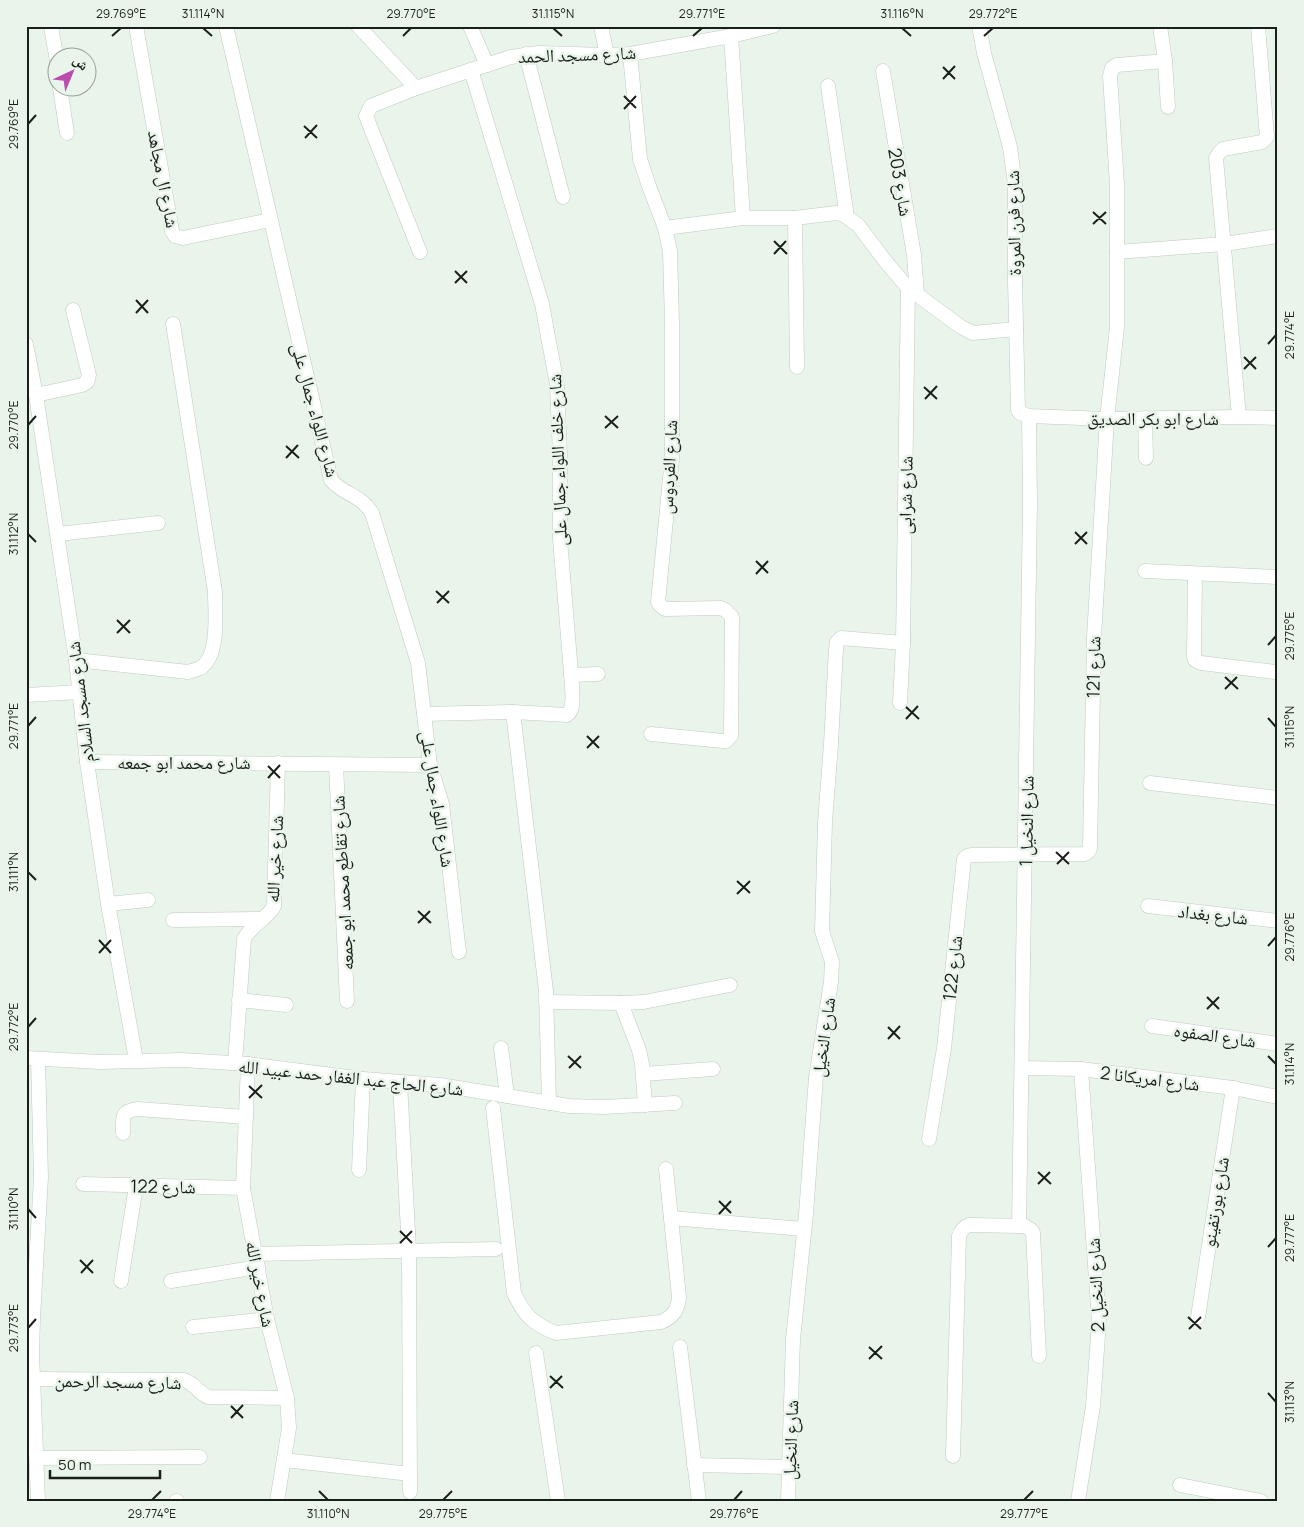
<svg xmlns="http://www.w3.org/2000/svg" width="1304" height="1527" viewBox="0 0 1304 1527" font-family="Manrope,'Noto Naskh Arabic',sans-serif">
  <rect width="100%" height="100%" fill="#e9f5ea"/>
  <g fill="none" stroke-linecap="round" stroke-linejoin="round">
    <defs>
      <g id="minor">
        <path d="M51 26 58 67"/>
        <path d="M136 26 172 231 175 236 183 238 270 220"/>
        <path d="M226 26 331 480C345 496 360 494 372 513L418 663 430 765 442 804 459 952"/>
        <path d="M358 26 416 88"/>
        <path d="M470 26 487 65"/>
        <path d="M601 26 607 55"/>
        <path d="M979 26 984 53 1010 147 1015 184V281L1018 410 1020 413 1029 416 1107 419 1239 417 1278 418"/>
        <path d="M1160 26 1165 61 1168 107"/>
        <path d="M731 36 743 218"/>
        <path d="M526 54 563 197"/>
        <path d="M630 54 640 159 650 189 665 228 670 251 672 323V458L658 602 661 606 665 609 721 608 725 610 732 617 731 736 726 741H723L651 734"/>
        <path d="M883 71 914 255 917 294"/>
        <path d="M828 86 847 217"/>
        <path d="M60 88 67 133"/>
        <path d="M795 218 797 367"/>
        <path d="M665 228 743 218H795L836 213 844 215 858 225 886 262 908 288 961 327 973 333 1016 329"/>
        <path d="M420 252 366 116 371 106 416 88 511 57 539 53 607 55 630 54 731 36 773 26"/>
        <path d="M1117 252 1224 244 1278 236"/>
        <path d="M26 344 36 395 76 660 87 762 108 904 136 1060"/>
        <path d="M36 395 82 385 87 382 89 375 73 310"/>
        <path d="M1239 417 1216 158 1219 153 1223 149 1262 142 1267 137 1258 26"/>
        <path d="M1145 418 1146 458"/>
        <path d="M58 534 158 523"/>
        <path d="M1145 571 1278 577"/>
        <path d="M1195 574 1194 656 1195 660 1201 663 1275 672"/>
        <path d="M76 660 188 672C191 671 196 670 200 668 220 657 215 612 215 592L173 324"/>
        <path d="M571 675 598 674"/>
        <path d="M26 695 80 692"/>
        <path d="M900 703 903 643 908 288"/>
        <path d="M513 712 546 991 549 1103"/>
        <path d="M424 714 513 712 567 715C575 709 572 695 572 685L560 539V455L557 385 542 304 471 70"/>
        <path d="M87 762 430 765"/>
        <path d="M336 765 347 1001"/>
        <path d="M1150 783 1278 798"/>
        <path d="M108 904 148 900"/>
        <path d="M1148 906 1278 921"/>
        <path d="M173 920 261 919"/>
        <path d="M239 1000 286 1005"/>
        <path d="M546 1002 621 1003 644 1002 730 985"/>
        <path d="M621 1003 639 1050 642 1064 645 1105"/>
        <path d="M1152 1026 1278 1044"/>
        <path d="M501 1048 507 1096"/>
        <path d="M26 1058 100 1062 182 1060 248 1064 363 1079 440 1085 569 1106 604 1107 675 1103"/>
        <path d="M235 1063 244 939C251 925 266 920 274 906L278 763"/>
        <path d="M248 1064 243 1188 267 1319 287 1398 289 1428 277 1501"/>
        <path d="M1022 1068 1081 1069 1233 1088 1278 1097"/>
        <path d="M643 1074 713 1069"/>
        <path d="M400 1082 409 1250 410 1492"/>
        <path d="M493 1108 514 1293C524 1315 533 1324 556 1333L661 1322C673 1317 678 1310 679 1297L666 1169"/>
        <path d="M123 1133C123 1118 120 1111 138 1109L246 1117"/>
        <path d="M929 1139 944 1048 964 859 967 856 971 855 1085 854 1089 851 1090 848 1094 637 1107 419 1117 327V185L1110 76 1112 68 1117 65 1165 61"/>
        <path d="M359 1170 363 1079"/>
        <path d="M83 1184 243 1188"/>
        <path d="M671 1218 804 1229"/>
        <path d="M1019 1226 1030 503 1029 416"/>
        <path d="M255 1254 496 1249"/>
        <path d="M121 1281 136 1186"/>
        <path d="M171 1281 258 1267"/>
        <path d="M1198 1317 1233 1088"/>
        <path d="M193 1327 267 1319"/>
        <path d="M680 1347 699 1501"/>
        <path d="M536 1353 558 1501"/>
        <path d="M32 1379 183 1380C194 1382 198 1393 208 1397L287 1398"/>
        <path d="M953 1456 959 1236C961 1230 964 1227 969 1225L1025 1226 1031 1230 1033 1233 1039 1356"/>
        <path d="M37 1458 200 1457"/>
        <path d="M284 1460 410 1474"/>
        <path d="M694 1465 789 1467"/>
        <path d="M1180 1485 1261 1501"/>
        <path d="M38 1501 32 1353 33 1318 41 1177 38 1059"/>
        <path d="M176 1501H177"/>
        <path d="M788 1501 793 1339 806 1214 816 1077 831 982 832 962 822 931 825 822 831 744 836 649 837 642 841 638 903 643"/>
        <path d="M1078 1501 1093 1406 1099 1321 1081 1069"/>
      </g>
    </defs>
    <use href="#minor" stroke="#bfcabf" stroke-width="15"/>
    <use href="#minor" stroke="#fff" stroke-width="14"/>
  </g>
  <path fill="none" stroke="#1b1f1b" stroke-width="2" d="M203 28 212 36M553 28 562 36M902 28 911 36M112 36 121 28M403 36 411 28M693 36 702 28M984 36 993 28M943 67 955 79M943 79 955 66M624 96 636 108M624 109 636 96M28 124 36 115M304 126 317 138M305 138 317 125M1093 212 1106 224M1093 224 1106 212M774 241 787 254M774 254 786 241M455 271 467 283M455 283 467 271M136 300 148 313M136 313 148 300M1268 344 1276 335M1244 357 1256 369M1244 369 1256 357M924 387 937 399M925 399 937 386M605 416 618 428M28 425 36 416M605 428 618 416M286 446 299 458M286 458 298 445M1075 532 1087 544M28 534 36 542M1075 544 1087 532M756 561 768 573M756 574 768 561M436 591 449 603M437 603 449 591M117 620 130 633M117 633 130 620M1268 645 1276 636M1225 677 1238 689M1225 689 1237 677M906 707 919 719M1268 718 1276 727M906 719 918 706M28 726 36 717M587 736 599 748M587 748 599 736M268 766 280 778M268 778 280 765M1056 852 1069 864M1057 864 1069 852M28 872 36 880M737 881 750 893M737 894 750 881M418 911 431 923M418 923 430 911M99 940 111 953M1268 946 1276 937M99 953 111 940M1207 997 1219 1009M1207 1009 1219 997M28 1027 36 1018M888 1027 900 1039M888 1039 900 1026M568 1056 581 1068M1268 1056 1276 1064M569 1068 581 1056M249 1086 262 1098M249 1098 262 1085M1038 1172 1051 1184M1038 1184 1050 1172M719 1201 731 1213M28 1209 36 1218M719 1214 731 1201M400 1231 412 1243M400 1243 412 1231M1268 1247 1276 1238M80 1260 93 1273M81 1273 93 1260M1188 1317 1201 1329M28 1328 36 1319M1189 1329 1201 1317M869 1347 882 1359M869 1359 882 1346M550 1376 563 1388M550 1388 562 1376M1268 1393 1276 1402M231 1406 243 1418M231 1418 243 1405M319 1491 328 1500M152 1500 161 1491M443 1500 452 1491M734 1500 742 1491M1024 1500 1033 1491"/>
  <g text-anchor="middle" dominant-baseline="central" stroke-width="5" stroke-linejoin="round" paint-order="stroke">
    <g font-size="18" fill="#1b1f1b" stroke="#e9f5ea">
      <text transform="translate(577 54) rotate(-2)">شارع مسجد الحمد</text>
      <text transform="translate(164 179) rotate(79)">شارع ال مجاهد</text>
      <text transform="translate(901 182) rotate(80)">شارع 203</text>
      <text transform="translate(1013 223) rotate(-91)">شارع فرن المروة</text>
      <text transform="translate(316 410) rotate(75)">شارع اللواء جمال على</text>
      <text x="1153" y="418">شارع ابو بكر الصديق</text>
      <text transform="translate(557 460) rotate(-92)">شارع خلف اللواء جمال على</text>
      <text transform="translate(668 467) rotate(-87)">شارع الفردوس</text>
      <text transform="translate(905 495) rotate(-89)">شارع شرابى</text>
      <text transform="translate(1093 667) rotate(-89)">شارع 121</text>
      <text transform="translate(80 702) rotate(-97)">شارع مسجد السلام</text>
      <text x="184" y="762">شارع محمد ابو جمعه</text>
      <text transform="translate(438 799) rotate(81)">شارع اللواء جمال على</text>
      <text transform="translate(1026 821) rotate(-89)">شارع النخيل 1</text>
      <text transform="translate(274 859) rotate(-87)">شارع خير الله</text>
      <text transform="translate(342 883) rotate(-93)">شارع تقاطع محمد ابو جمعه</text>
      <text transform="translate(1213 914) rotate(6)">شارع بغداد</text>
      <text transform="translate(952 968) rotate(-84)">شارع 122</text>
      <text transform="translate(1215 1035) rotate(8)">شارع الصفوه</text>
      <text transform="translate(823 1037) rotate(-82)">شارع النخيل</text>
      <text transform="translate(351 1077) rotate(6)">شارع الحاج عبد الغفار حمد عبيد الله</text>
      <text transform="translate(1150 1078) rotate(7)">شارع امريكانا 2</text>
      <text transform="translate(163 1186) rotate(1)">شارع 122</text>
      <text transform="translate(1215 1202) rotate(-81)">شارع بورتفينو</text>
      <text transform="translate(261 1284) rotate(79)">شارع خير الله</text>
      <text transform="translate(1095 1285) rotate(-93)">شارع النخيل 2</text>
      <text transform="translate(118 1381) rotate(1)">شارع مسجد الرحمن</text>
      <text transform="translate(790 1440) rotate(-88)">شارع النخيل</text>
    </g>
  </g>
  <rect width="1304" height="1527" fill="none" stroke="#e9f5ea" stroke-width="55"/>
  <g transform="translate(72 72) rotate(44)"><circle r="24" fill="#e9f5ea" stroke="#979f97"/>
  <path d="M0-4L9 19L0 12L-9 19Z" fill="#ba4dad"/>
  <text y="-8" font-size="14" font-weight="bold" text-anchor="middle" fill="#1b1f1b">ش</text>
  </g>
  <path d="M50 1470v8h110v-8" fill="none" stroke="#1b1f1b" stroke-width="2.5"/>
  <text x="58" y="1470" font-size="15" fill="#1b1f1b" stroke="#e9f5ea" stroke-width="4" paint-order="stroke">50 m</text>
  <rect x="28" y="28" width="1248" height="1472" fill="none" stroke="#1b1f1b" stroke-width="2"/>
  <g font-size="12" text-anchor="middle" fill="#1b1f1b">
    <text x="121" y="18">29.769°E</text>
    <text x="203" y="18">31.114°N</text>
    <text x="411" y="18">29.770°E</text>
    <text x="553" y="18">31.115°N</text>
    <text x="702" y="18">29.771°E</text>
    <text x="902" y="18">31.116°N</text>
    <text x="993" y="18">29.772°E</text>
    <text transform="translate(14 124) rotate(-90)" y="4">29.769°E</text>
    <text transform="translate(1290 335) rotate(-90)" y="4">29.774°E</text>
    <text transform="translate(14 425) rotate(-90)" y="4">29.770°E</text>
    <text transform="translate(14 534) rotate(-90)" y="4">31.112°N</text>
    <text transform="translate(1290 636) rotate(-90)" y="4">29.775°E</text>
    <text transform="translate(14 726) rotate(-90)" y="4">29.771°E</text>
    <text transform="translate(1290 727) rotate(-90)" y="4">31.115°N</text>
    <text transform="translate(14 872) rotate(-90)" y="4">31.111°N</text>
    <text transform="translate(1290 937) rotate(-90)" y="4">29.776°E</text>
    <text transform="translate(14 1027) rotate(-90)" y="4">29.772°E</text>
    <text transform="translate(1290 1064) rotate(-90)" y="4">31.114°N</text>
    <text transform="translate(14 1209) rotate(-90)" y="4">31.110°N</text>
    <text transform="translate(1290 1238) rotate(-90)" y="4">29.777°E</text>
    <text transform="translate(14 1328) rotate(-90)" y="4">29.773°E</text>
    <text transform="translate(1290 1402) rotate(-90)" y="4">31.113°N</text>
    <text x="152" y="1518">29.774°E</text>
    <text x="328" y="1518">31.110°N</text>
    <text x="443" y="1518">29.775°E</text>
    <text x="734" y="1518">29.776°E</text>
    <text x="1024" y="1518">29.777°E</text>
  </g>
</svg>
